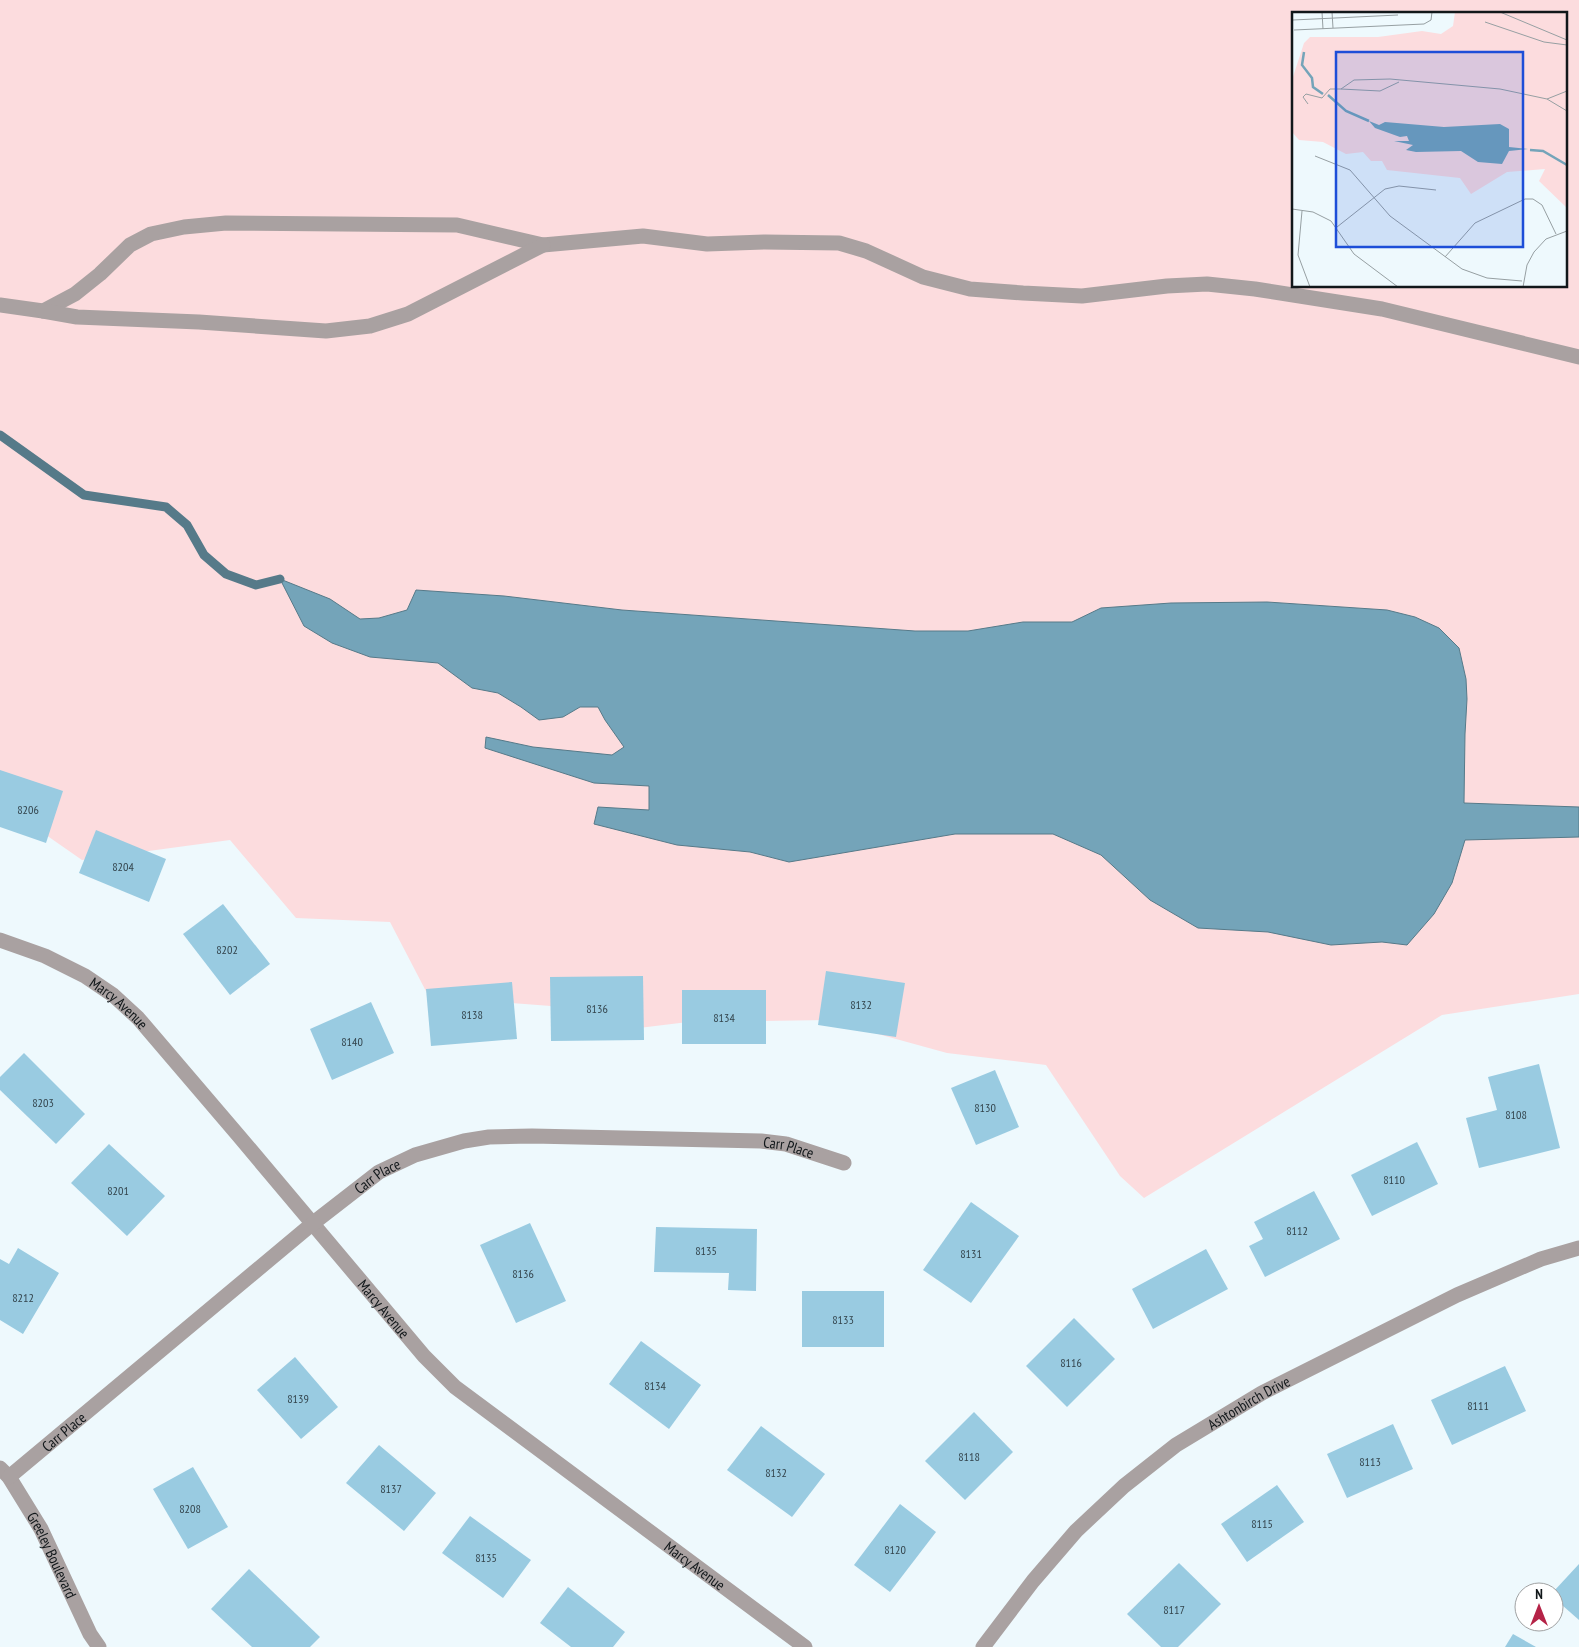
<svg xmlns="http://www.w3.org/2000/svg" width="1579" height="1647" viewBox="0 0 1579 1647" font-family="'PT Sans Narrow',sans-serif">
  <rect width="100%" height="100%" fill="#eef9fd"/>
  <path fill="#fcdcde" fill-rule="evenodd" d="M0 0H1579V994L1442 1015 1144 1198 1120 1176 1046 1065 947 1053 827 1020 688 1022 606 1032 564 1007 429 997 390 922 296 918 230 840 82 860 0 803ZM1293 14H1565V286H1293Z"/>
  <path fill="#74a4b9" stroke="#567a89" d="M280 579 330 599 360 619 379 618 407 610 416 590 504 596 622 610 915 631H968L1023 622H1072L1101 608 1171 603 1267 602 1387 610 1415 617 1439 628 1459 648 1466 679 1467 699 1465 734 1464 803 1579 807V837L1465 840 1452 883 1434 914 1407 945 1382 942 1331 945 1268 932 1198 928 1150 900 1101 855 1053 834H955L789 862 750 852 677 845 594 824 598 807 649 810V786L594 783 485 748 486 737 533 747 612 755 624 747 605 720 598 707H580L563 717 539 720 521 707 498 693 472 688 438 663 370 657 332 643 304 626Z"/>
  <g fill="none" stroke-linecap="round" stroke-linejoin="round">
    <path stroke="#567a89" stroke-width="9" d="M0 435 84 495 166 507 187 525 204 555 226 574 256 585 280 579"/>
  </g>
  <g fill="#99cbe1">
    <path d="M0 770 63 791 46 843 0 827Z"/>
    <path d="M96 830 166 859 149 902 79 873Z"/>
    <path d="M223 904 270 964 230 995 183 934Z"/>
    <path d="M826 971 905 983 896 1037 818 1025Z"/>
    <path d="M643 976 644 1040 551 1041 550 977Z"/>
    <path d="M512 982 517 1039 431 1046 426 989Z"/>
    <rect x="682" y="990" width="84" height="54"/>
    <path d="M371 1002 394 1053 332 1080 310 1029Z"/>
    <path d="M24 1053 85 1114 56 1144 0 1090V1077Z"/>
    <path d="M1539 1064 1560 1148 1479 1168 1466 1118 1497 1110 1488 1077Z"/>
    <path d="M995 1070 1019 1127 976 1145 951 1088Z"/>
    <path d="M1417 1142 1438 1184 1372 1216 1351 1175Z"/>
    <path d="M109 1144 165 1196 127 1236 71 1183Z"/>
    <path d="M1314 1191 1340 1239 1265 1277 1249 1246 1263 1239 1254 1222Z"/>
    <path d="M971 1202 1019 1236 971 1303 923 1270Z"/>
    <path d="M530 1223 566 1301 516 1323 480 1245Z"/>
    <path d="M656 1227 757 1229 756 1291 728 1290 729 1273 654 1272Z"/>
    <path d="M18 1248 59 1273 23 1334 0 1320V1259L9 1264Z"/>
    <path d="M1206 1249 1228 1289 1153 1329 1132 1289Z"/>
    <rect x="802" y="1291" width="82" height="56"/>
    <path d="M1074 1318 1115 1359 1067 1407 1026 1366Z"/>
    <path d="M641 1341 701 1385 669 1429 609 1384Z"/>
    <path d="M295 1357 338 1407 301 1439 257 1390Z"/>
    <path d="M1505 1366 1526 1411 1452 1445 1431 1400Z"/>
    <path d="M974 1412 1013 1452 965 1500 925 1461Z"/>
    <path d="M1393 1424 1413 1469 1347 1498 1327 1454Z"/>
    <path d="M761 1426 825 1474 792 1517 727 1470Z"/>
    <path d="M379 1445 436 1493 404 1531 346 1483Z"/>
    <path d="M193 1467 228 1527 188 1549 153 1489Z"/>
    <path d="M1277 1485 1304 1522 1247 1562 1221 1524Z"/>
    <path d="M900 1504 936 1532 890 1592 854 1565Z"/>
    <path d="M470 1516 531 1560 503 1598 442 1553Z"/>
    <path d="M1179 1563 1221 1604 1178 1647H1161L1127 1614Z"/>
    <path d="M1579 1564V1620L1554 1598V1591Z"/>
    <path d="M249 1569 320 1637 310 1647H252L211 1609Z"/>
    <path d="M568 1587 625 1632 613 1647H571L540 1623Z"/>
    <path d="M1513 1634 1536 1647H1505Z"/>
  </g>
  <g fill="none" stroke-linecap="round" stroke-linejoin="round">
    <g stroke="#a9a1a1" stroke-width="15">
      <path d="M0 305 43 311 75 294 100 274 130 245 151 234 184 227 226 223 457 225 543 245 643 236 707 244 765 242 839 243 866 251 923 277 970 289 1023 293 1082 296 1167 286 1207 284 1255 289 1382 309 1579 357"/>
      <path d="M43 311 77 317 199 322 326 331 370 326 408 314 543 245"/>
      <path id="s1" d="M0 940 45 956 85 976 113 995 138 1018 238 1135 424 1356 455 1387 805 1647"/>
      <path id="s2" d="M0 1468 9 1477 41 1529 90 1634 99 1647"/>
      <path id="s3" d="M9 1477 312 1224 379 1172 415 1155 464 1141 489 1137 532 1136 761 1141 786 1144 844 1163"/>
      <path id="s4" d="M983 1647 1033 1581 1076 1531 1124 1486 1176 1445 1262 1393 1457 1295 1541 1259 1579 1248"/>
    </g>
  </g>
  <g text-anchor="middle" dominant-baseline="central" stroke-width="4.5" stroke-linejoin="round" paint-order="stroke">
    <g font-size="12" fill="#33444c">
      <text x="28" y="809">8206</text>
      <text x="123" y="866">8204</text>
      <text x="227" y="949">8202</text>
      <text x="861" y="1004">8132</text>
      <text x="597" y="1008">8136</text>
      <text x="472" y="1014">8138</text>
      <text x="724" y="1017">8134</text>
      <text x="352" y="1041">8140</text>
      <text x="43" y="1102">8203</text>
      <text x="985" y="1107">8130</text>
      <text x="1516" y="1114">8108</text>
      <text x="1394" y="1179">8110</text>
      <text x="118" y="1190">8201</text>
      <text x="1297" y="1230">8112</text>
      <text x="706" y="1250">8135</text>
      <text x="971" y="1253">8131</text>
      <text x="523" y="1273">8136</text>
      <text x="23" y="1297">8212</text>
      <text x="843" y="1319">8133</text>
      <text x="1071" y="1362">8116</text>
      <text x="655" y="1385">8134</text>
      <text x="298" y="1398">8139</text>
      <text x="1478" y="1405">8111</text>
      <text x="969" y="1456">8118</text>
      <text x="1370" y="1461">8113</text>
      <text x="776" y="1472">8132</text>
      <text x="391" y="1488">8137</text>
      <text x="190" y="1508">8208</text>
      <text x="1262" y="1523">8115</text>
      <text x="895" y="1549">8120</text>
      <text x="486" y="1557">8135</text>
      <text x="1174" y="1609">8117</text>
    </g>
    <g font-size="15" fill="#11171a" stroke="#fff">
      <text stroke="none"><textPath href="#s1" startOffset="136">Marcy Avenue</textPath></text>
      <text stroke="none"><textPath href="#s3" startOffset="896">Carr Place</textPath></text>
      <text stroke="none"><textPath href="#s3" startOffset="476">Carr Place</textPath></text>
      <text stroke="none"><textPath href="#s1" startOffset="541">Marcy Avenue</textPath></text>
      <text stroke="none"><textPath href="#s4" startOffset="365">Ashtonbirch Drive</textPath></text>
      <text stroke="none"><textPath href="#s3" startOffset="71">Carr Place</textPath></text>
      <text stroke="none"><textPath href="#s2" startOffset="102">Greeley Boulevard</textPath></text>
      <text stroke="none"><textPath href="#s1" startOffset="946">Marcy Avenue</textPath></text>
    </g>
  </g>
  <g transform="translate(1292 12)">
    <rect width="275" height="275" fill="#eef9fd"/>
    <path d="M163 0H275V196L247 169 253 157 215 160 179 182 168 166 95 158 90 149H79L71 140 54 142 31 130 7 128 0 120V68L12 31 18 25H86L130 19 149 22 161 14Z" fill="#fcdcde"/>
    <path d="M77 109 87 113 93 110 152 115 208 112 217 117V135L236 137 217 139 210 152 186 150 169 139 124 140 114 138 121 133 102 129H117L115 124 108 125 83 116Z" fill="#74a4b9"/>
    <path fill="none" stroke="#74a4b9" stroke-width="2.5" d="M12 40 10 53 20 66 21 75 31 82M36 83 54 99 77 109M238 138 251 139 275 153"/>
    <path fill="none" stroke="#969fa2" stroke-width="1" d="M30 0 31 17M40 0 41 16M208 0 275 28M0 5V28M1 8 106 3M193 10 252 30 275 33M2 18 132 12 139 8 140 0M49 77 88 79 107 70M255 87 275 79M16 92 11 85 14 82 30 86 38 77H49L62 68 98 67 208 77 255 87 275 99M23 144 58 158 98 204 170 257 195 266 230 269M0 197 21 200 39 209 62 242 106 275M10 199 6 243 18 275M45 215 93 177 107 174 144 178M153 245 183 211 233 187H241L250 193 264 222M231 275 235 253 242 240 254 227 275 219"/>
    <path fill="#1d4ed8" fill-opacity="0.15" stroke="#1d4ed8" stroke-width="2.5" d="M44 40H231V235H44Z"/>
    <rect width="275" height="275" fill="none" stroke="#11171a" stroke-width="2.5"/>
  </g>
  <g transform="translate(1539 1607)"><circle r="24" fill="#ffffff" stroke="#a0a2a3"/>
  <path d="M0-4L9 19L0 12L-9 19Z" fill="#b52347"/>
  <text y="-8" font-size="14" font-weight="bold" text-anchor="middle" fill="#11171a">N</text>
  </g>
</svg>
